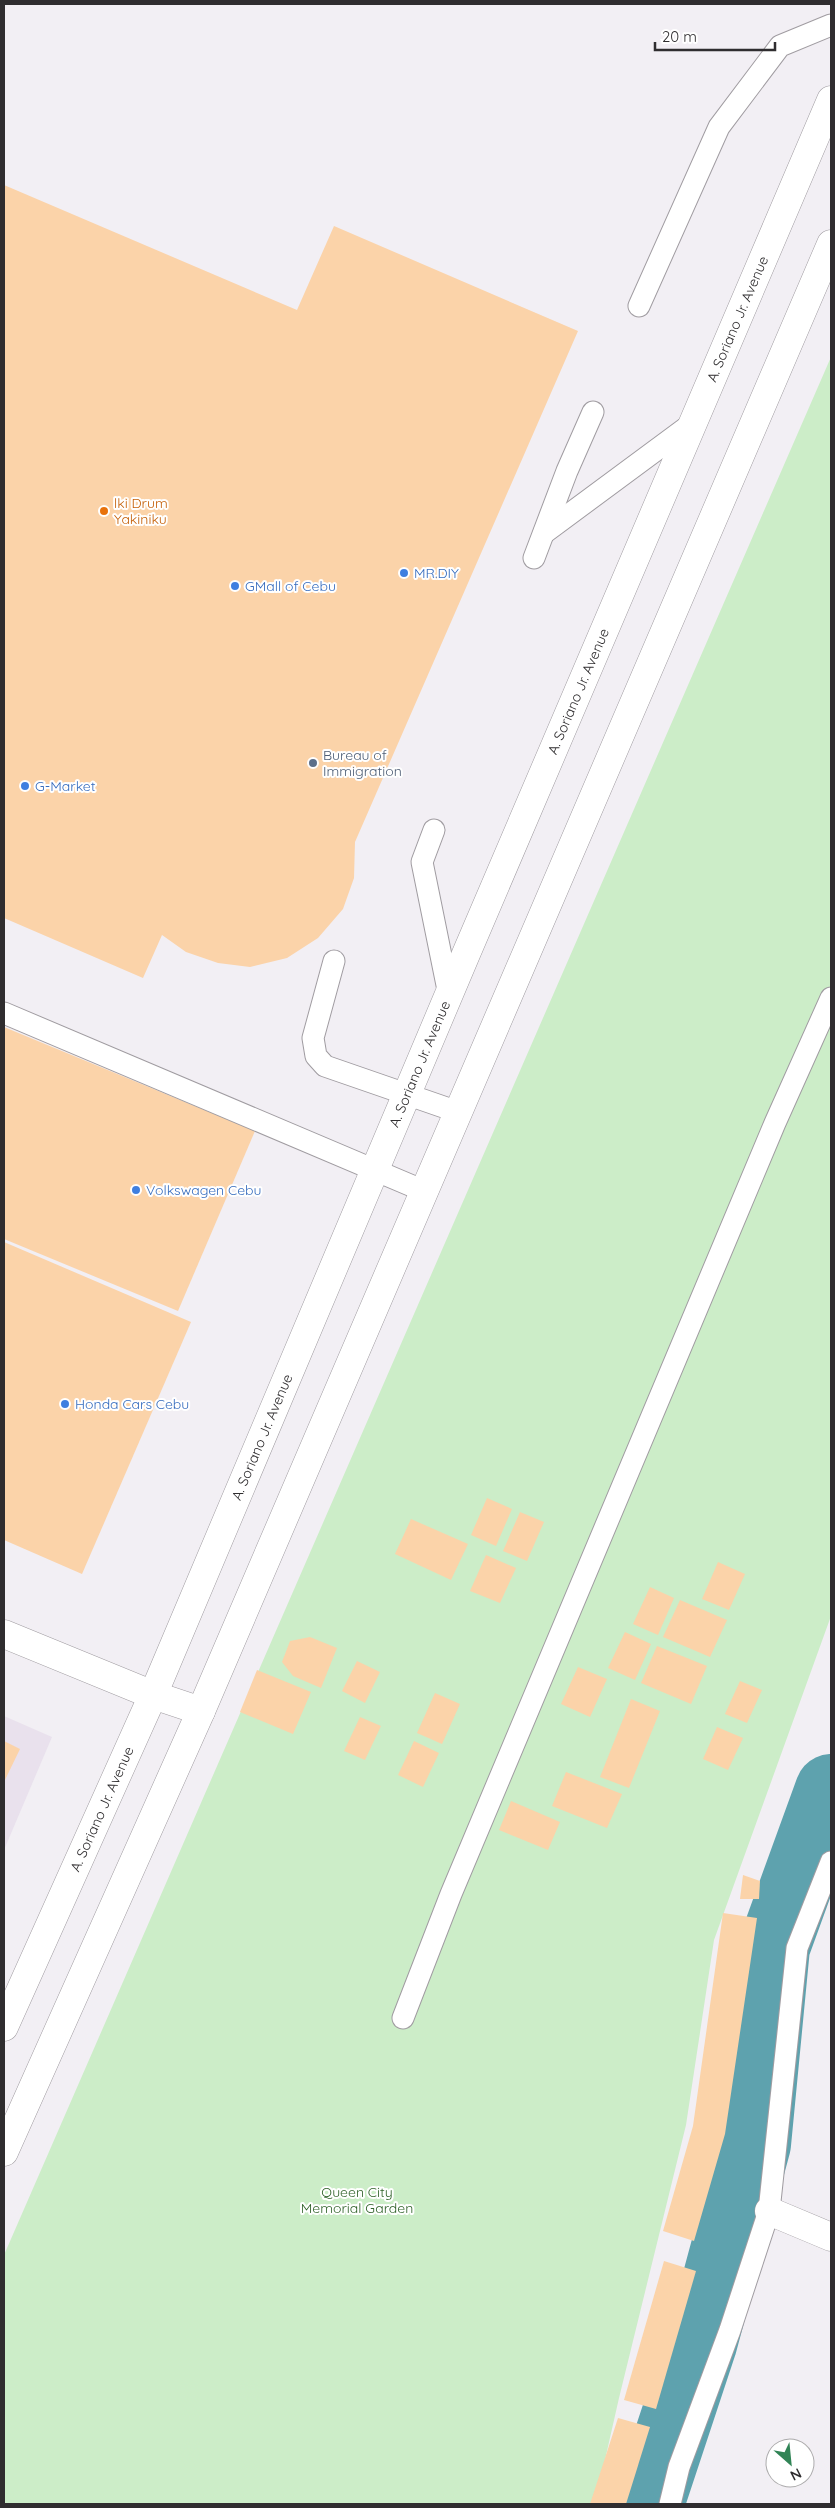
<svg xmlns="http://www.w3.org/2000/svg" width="835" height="2508" viewBox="0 0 835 2508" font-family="Quicksand,sans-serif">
  <rect width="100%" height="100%" fill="#f2eff4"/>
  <path fill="#e9e1ed" d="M4 1716 52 1737 4 1850Z"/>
  <path fill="#ccedc8" d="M831 357V1616L714 1940 686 2125 619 2398 595 2504H4V2255Z"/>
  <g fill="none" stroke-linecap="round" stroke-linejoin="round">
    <path stroke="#5ea2ae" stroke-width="72" d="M648 2504 701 2344 755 2144 774 1947 831 1790"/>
  </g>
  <g fill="#fbd3a9">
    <path d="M4 185 297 310 334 226 578 331 355 842 354 878 343 909 318 938 287 958 250 967 218 963 186 952 162 935 143 978 4 918Z"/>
    <path d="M4 1027 255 1131 178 1311 4 1239Z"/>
    <path d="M4 1242 191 1322 82 1574 4 1540Z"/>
    <path d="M487 1498 512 1509 496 1546 471 1535Z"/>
    <path d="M520 1512 544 1522 527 1561 503 1551Z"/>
    <path d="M411 1519 468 1544 451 1580 395 1554Z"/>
    <path d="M486 1555 516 1568 500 1603 470 1591Z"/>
    <path d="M718 1562 745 1574 729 1610 702 1599Z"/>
    <path d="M650 1587 674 1598 658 1635 633 1624Z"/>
    <path d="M680 1600 727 1620 710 1657 663 1637Z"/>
    <path d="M625 1632 651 1644 635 1680 608 1668Z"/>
    <path d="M310 1637 337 1648 321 1688 293 1676 282 1662 290 1641Z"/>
    <path d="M657 1646 707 1666 691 1704 641 1683Z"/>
    <path d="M357 1661 380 1672 365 1703 342 1691Z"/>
    <path d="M578 1667 607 1679 590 1717 561 1704Z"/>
    <path d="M257 1670 311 1692 293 1734 240 1712Z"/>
    <path d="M740 1681 762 1690 747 1723 725 1714Z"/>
    <path d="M435 1693 460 1704 442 1744 417 1733Z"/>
    <path d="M631 1699 660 1711 629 1788 600 1777Z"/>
    <path d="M360 1717 381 1726 365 1760 344 1751Z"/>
    <path d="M717 1727 743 1738 728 1770 703 1759Z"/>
    <path d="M4 1741 20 1749 4 1782Z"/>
    <path d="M414 1741 439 1753 423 1787 398 1775Z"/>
    <path d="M566 1772 622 1794 607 1828 552 1806Z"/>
    <path d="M511 1801 560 1822 548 1850 499 1830Z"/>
    <path d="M743 1875 760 1881 759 1899H740Z"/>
    <path d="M723 1913 757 1918 725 2134 694 2241 663 2231 693 2126Z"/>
    <path d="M664 2261 696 2271 656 2409 624 2400Z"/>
    <path d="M618 2418 650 2427 626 2504H590Z"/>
  </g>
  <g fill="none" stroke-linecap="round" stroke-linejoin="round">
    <defs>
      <g id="lane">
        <path d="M639 306 719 127 780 46 831 25"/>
        <path d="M544 533 694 422"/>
        <path d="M534 558 567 471 593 412"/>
        <path d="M434 830 422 862 449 995"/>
        <path d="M334 961 313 1038 316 1056 325 1066 458 1112"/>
        <path d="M4 1013 424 1191"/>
        <path d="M403 2018 451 1894 775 1123 831 998"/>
        <path d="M670 2504 679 2467 730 2330 769 2211 797 1948 831 1862"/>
      </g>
      <g id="street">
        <path d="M4 1634 153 1695 201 1711"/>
        <path id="s1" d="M4 2027 153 1695 466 954 831 100"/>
        <path d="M4 2152 201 1711 831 244"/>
        <path d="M769 2211 831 2237"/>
      </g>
    </defs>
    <use href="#lane" stroke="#a09ca1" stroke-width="23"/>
    <use href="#street" stroke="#a09ca1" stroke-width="29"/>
    <use href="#lane" stroke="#fff" stroke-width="21"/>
    <use href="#street" stroke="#fff" stroke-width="28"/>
  </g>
  <circle fill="#e8710a" stroke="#fff" stroke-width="2" cx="104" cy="511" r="5"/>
  <g fill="#3f7fe0" stroke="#fff" stroke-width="2">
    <circle cx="404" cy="573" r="5"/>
    <circle cx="235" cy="586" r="5"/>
    <circle cx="25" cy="786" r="5"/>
    <circle cx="136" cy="1190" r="5"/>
    <circle cx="65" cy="1404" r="5"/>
  </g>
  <circle fill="#5c6f8a" stroke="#fff" stroke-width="2" cx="313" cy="763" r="5"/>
  <g text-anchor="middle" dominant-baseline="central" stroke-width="4" stroke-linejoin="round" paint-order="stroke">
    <g font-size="14" fill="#2f2d2f" stroke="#fff">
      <text stroke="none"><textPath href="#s1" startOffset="1859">A. Soriano Jr. Avenue</textPath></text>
      <text stroke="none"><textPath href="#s1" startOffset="1454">A. Soriano Jr. Avenue</textPath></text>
      <text stroke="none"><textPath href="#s1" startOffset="1049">A. Soriano Jr. Avenue</textPath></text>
      <text stroke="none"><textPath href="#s1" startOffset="644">A. Soriano Jr. Avenue</textPath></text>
      <text stroke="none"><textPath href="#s1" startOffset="239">A. Soriano Jr. Avenue</textPath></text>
    </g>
    <g font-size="14" fill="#c56008" stroke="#fff" text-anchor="start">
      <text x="114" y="503">lki Drum<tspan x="114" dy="16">Yakiniku</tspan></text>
    </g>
    <g font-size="14" fill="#366cbe" stroke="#fff" text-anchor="start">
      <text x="414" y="573">MR.DIY</text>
      <text x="245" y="586">GMall of Cebu</text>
      <text x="35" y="786">G-Market</text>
      <text x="146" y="1190">Volkswagen Cebu</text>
      <text x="75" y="1404">Honda Cars Cebu</text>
    </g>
    <g font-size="14" fill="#4e5e75" stroke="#fff" text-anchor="start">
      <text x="323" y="755">Bureau of<tspan x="323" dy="16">Immigration</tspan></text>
    </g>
    <g font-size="14" fill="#31632b" stroke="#fff">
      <text x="357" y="2192">Queen City<tspan x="357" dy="16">Memorial Garden</tspan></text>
    </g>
  </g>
  <rect width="835" height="2508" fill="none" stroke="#2f2d2f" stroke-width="10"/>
  <g transform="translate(790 2463) rotate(153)"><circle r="24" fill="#ffffff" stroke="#acabac"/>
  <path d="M0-4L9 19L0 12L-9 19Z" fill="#318456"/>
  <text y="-8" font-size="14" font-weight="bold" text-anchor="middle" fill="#2f2d2f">N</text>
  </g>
  <path d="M655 42v8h120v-8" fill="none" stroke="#2f2d2f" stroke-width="2.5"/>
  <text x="662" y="42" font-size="15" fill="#2f2d2f" stroke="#ffffff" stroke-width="4" paint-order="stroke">20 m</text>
</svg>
